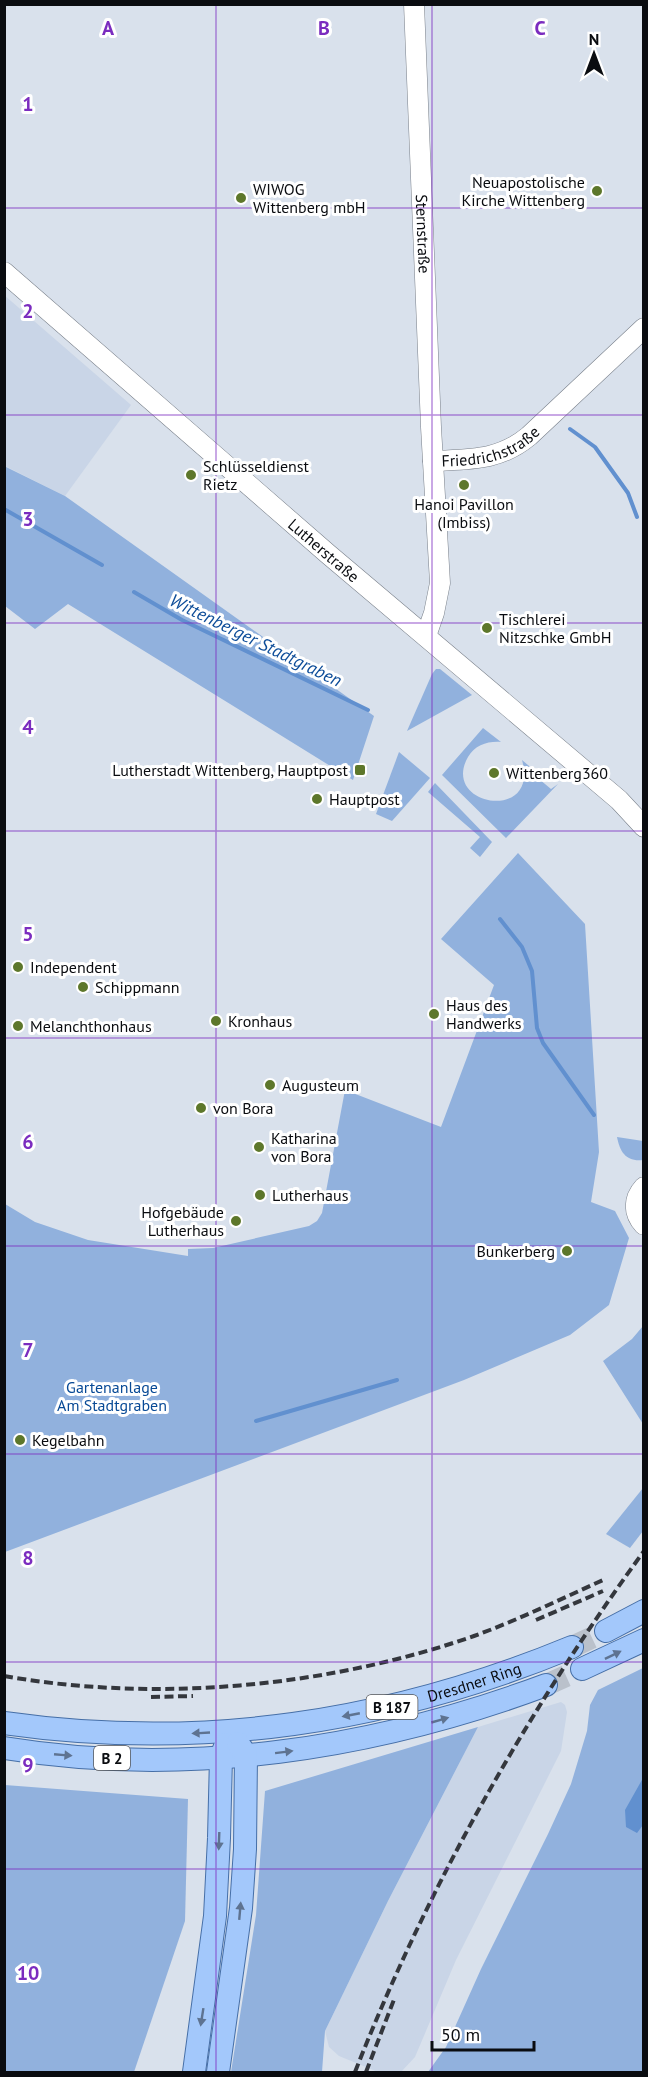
<svg xmlns="http://www.w3.org/2000/svg" width="648" height="2077" viewBox="0 0 648 2077" font-family="'PT Sans',sans-serif">
  <rect width="100%" height="100%" fill="#d9e1ec"/>
  <g fill="#c9d5e7">
    <path d="M4 295 131 405 65 496 5 466Z"/>
    <path d="M561 1702 565 1705 567 1712 561 1751 456 1960 415 2057 401 2072H378L339 2056 329 2047 325 2031 388 1901 478 1727Z"/>
  </g>
  <g fill="#91b1dd">
    <path d="M4 466 65 496 374 716 353 780 68 604 35 629 5 606Z"/>
    <path d="M436 669H440L472 695 407 731 432 674Z"/>
    <path d="M483 728 501 742C488 741 475 745 468 757 440 806 540 823 522 760L541 776 539 779 551 789 558 784 506 838 442 775Z"/>
    <path d="M399 752 430 778 392 821 376 814Z"/>
    <path d="M435 783 492 842 480 857 470 848 480 837 428 792Z"/>
    <path d="M518 853 585 924 599 1152 591 1202 615 1211 629 1238 609 1305 570 1335 464 1380 5 1552V1204L35 1222 88 1240 188 1256V1249L213 1248 309 1226 317 1221 322 1213 345 1090 441 1127 494 985 441 939Z"/>
    <path d="M617 1137 643 1141V1160C626 1162 620 1152 617 1137Z"/>
    <path d="M643 1326V1424L603 1361 632 1339Z"/>
    <path d="M643 1488V1531L630 1548 606 1534Z"/>
    <path d="M643 1668V2072H428L446 2047 481 1969 548 1834 571 1784 587 1731 590 1705 598 1690Z"/>
    <path d="M478 1727 388 1901 325 2031 322 2072H231L256 1915 265 1791Z"/>
    <path d="M5 1785 188 1799 185 1921 134 2072H5Z"/>
  </g>
  <path fill="#6190cf" d="M643 1778V1825L637 1833 626 1827 625 1810Z"/>
  <g fill="none" stroke-linecap="round" stroke-linejoin="round">
    <g stroke="#6190cf" stroke-width="4">
      <path d="M570 429 595 447 628 493 637 517"/>
      <path d="M4 509 102 565"/>
      <path d="M134 592 182 620 368 710"/>
      <path d="M500 919 522 947 532 971 537 1028 543 1043 594 1115"/>
      <path d="M256 1421 397 1380"/>
    </g>
    <g stroke="#bac1cb" stroke-width="22" stroke-dasharray="22 11" stroke-linecap="butt">
      <path d="M572 1647 606 1631"/>
      <path d="M546 1685 582 1669"/>
    </g>
    <defs>
      <g id="secondary">
        <path id="s1" d="M414 4 431 427 440 583 434 613 426 636"/>
        <path id="s2" d="M4 272 328 554 619 800 644 827"/>
        <path id="s3" d="M433 461C470 459 499 461 529 436L644 328"/>
        <path d="M644 1187C633 1199 633 1213 644 1225"/>
      </g>
      <g id="primary">
        <path d="M606 1631 644 1611"/>
        <path d="M582 1669 644 1640"/>
        <path id="s4" d="M4 1723C202 1751 388 1723 572 1647"/>
        <path d="M4 1748C187 1778 374 1749 546 1685"/>
        <path d="M194 2072 215 1916 219 1838 221 1757 226 1744"/>
        <path d="M218 2072 241 1908 245 1849 246 1755 238 1743"/>
      </g>
    </defs>
    <use href="#secondary" stroke="#787f89" stroke-width="21"/>
    <use href="#primary" stroke="#466fa7" stroke-width="24"/>
    <use href="#secondary" stroke="#fff" stroke-width="20"/>
    <use href="#primary" stroke="#a3c8fb" stroke-width="22"/>
    <g stroke="#34373d" stroke-width="4" stroke-dasharray="9 4.5" stroke-linecap="butt">
      <path d="M536 1620 603 1591"/>
      <path d="M4 1676C157 1703 328 1687 474 1636 518 1620 561 1599 603 1580"/>
      <path d="M151 1697 193 1696"/>
      <path d="M355 2072C428 1886 526 1713 644 1551"/>
      <path d="M366 2072 395 1997"/>
    </g>
  </g>
  <defs><path id="oneway-solid" d="M-6-.8H1V-3.2L6.5 0L1 3.2V.8H-6Z" transform="scale(1.5)"/></defs>
  <g fill="#5e7391">
    <use href="#oneway-solid" transform="translate(613 1655) rotate(-26)"/>
    <use href="#oneway-solid" transform="translate(351 1715) rotate(169)"/>
    <use href="#oneway-solid" transform="translate(440 1720) rotate(-16)"/>
    <use href="#oneway-solid" transform="translate(201 1733) rotate(177)"/>
    <use href="#oneway-solid" transform="translate(284 1752) rotate(-7)"/>
    <use href="#oneway-solid" transform="translate(63 1755) rotate(5)"/>
    <use href="#oneway-solid" transform="translate(219 1841) rotate(92)"/>
    <use href="#oneway-solid" transform="translate(240 1911) rotate(-85)"/>
    <use href="#oneway-solid" transform="translate(202 2017) rotate(99)"/>
  </g>
  <path fill="none" stroke="#7b2cbf" stroke-width="1.5" stroke-opacity="0.55" d="M216 4V2072M432 4V2072M4 208H644M4 415H644M4 623H644M4 831H644M4 1038H644M4 1246H644M4 1454H644M4 1662H644M4 1869H644"/>
  <g fill="#5d772b" stroke="#fff" stroke-width="2">
    <circle cx="597" cy="191" r="6"/>
    <circle cx="241" cy="198" r="6"/>
    <circle cx="191" cy="475" r="6"/>
    <circle cx="464" cy="485" r="6"/>
    <circle cx="487" cy="628" r="6"/>
    <rect x="354" y="764" width="12" height="12" rx="3"/>
    <circle cx="494" cy="773" r="6"/>
    <circle cx="317" cy="799" r="6"/>
    <circle cx="18" cy="967" r="6"/>
    <circle cx="83" cy="987" r="6"/>
    <circle cx="434" cy="1014" r="6"/>
    <circle cx="216" cy="1021" r="6"/>
    <circle cx="18" cy="1026" r="6"/>
    <circle cx="270" cy="1085" r="6"/>
    <circle cx="201" cy="1108" r="6"/>
    <circle cx="259" cy="1147" r="6"/>
    <circle cx="260" cy="1195" r="6"/>
    <circle cx="236" cy="1221" r="6"/>
    <circle cx="567" cy="1251" r="6"/>
    <circle cx="20" cy="1440" r="6"/>
  </g>
  <g text-anchor="middle" dominant-baseline="central" stroke-width="6" stroke-linejoin="round" paint-order="stroke">
    <g fill="#fff" stroke="#545558" stroke-width="1.5">
      <rect x="366.5" y="1695" width="51" height="24" rx="4.5"/>
      <rect x="94" y="1746" width="36" height="24" rx="4.5"/>
    </g>
    <g font-size="15" font-weight="bold" fill="#0a0c10">
      <text x="392" y="1707">B 187</text>
      <text x="112" y="1758">B 2</text>
    </g>
    <g font-size="16" fill="#0a0c10" stroke="#fff" text-anchor="start">
      <text x="585" y="182" text-anchor="end">Neuapostolische<tspan x="585" dy="18">Kirche Wittenberg</tspan></text>
      <text x="253" y="189">WIWOG<tspan x="253" dy="18">Wittenberg mbH</tspan></text>
      <text x="203" y="466">Schlüsseldienst<tspan x="203" dy="18">Rietz</tspan></text>
      <text x="464" y="504" text-anchor="middle">Hanoi Pavillon<tspan x="464" dy="18">(Imbiss)</tspan></text>
      <text x="499" y="619">Tischlerei<tspan x="499" dy="18">Nitzschke GmbH</tspan></text>
      <text x="348" y="770" text-anchor="end">Lutherstadt Wittenberg, Hauptpost</text>
      <text x="506" y="773">Wittenberg360</text>
      <text x="329" y="799">Hauptpost</text>
      <text x="30" y="967">Independent</text>
      <text x="95" y="987">Schippmann</text>
      <text x="446" y="1005">Haus des<tspan x="446" dy="18">Handwerks</tspan></text>
      <text x="228" y="1021">Kronhaus</text>
      <text x="30" y="1026">Melanchthonhaus</text>
      <text x="282" y="1085">Augusteum</text>
      <text x="213" y="1108">von Bora</text>
      <text x="271" y="1138">Katharina<tspan x="271" dy="18">von Bora</tspan></text>
      <text x="272" y="1195">Lutherhaus</text>
      <text x="224" y="1212" text-anchor="end">Hofgebäude<tspan x="224" dy="18">Lutherhaus</tspan></text>
      <text x="555" y="1251" text-anchor="end">Bunkerberg</text>
      <text x="32" y="1440">Kegelbahn</text>
    </g>
    <g font-size="16" fill="#0a0c10" stroke="#fff">
      <text stroke="none"><textPath href="#s1" startOffset="230">Sternstraße</textPath></text>
      <text stroke="none"><textPath href="#s3" startOffset="60">Friedrichstraße</textPath></text>
      <text stroke="none"><textPath href="#s2" startOffset="424">Lutherstraße</textPath></text>
      <text stroke="none"><textPath href="#s4" startOffset="476">Dresdner Ring</textPath></text>
    </g>
    <g font-size="16" fill="#084a96" stroke="#fff">
      <text x="112" y="1387">Gartenanlage<tspan x="112" dy="18">Am Stadtgraben</tspan></text>
    </g>
    <g font-size="18" font-style="italic" fill="#0e4d99" stroke="#fff">
      <text transform="translate(256 640) rotate(26)">Wittenberger Stadtgraben</text>
    </g>
  </g>
  <g font-size="20" text-anchor="middle" font-weight="bold" fill="#7b2cbf" stroke="#fff" stroke-width="6" stroke-linejoin="round" paint-order="stroke">
    <text x="108" y="35">A</text>
    <text x="324" y="35">B</text>
    <text x="540" y="35">C</text>
    <text x="28" y="111">1</text>
    <text x="28" y="318">2</text>
    <text x="28" y="526">3</text>
    <text x="28" y="734">4</text>
    <text x="28" y="941">5</text>
    <text x="28" y="1149">6</text>
    <text x="28" y="1357">7</text>
    <text x="28" y="1565">8</text>
    <text x="28" y="1772">9</text>
    <text x="28" y="1980">10</text>
  </g>
  <rect width="648" height="2077" fill="none" stroke="#0a0c10" stroke-width="12"/>
  <g transform="translate(594 54)" stroke="#ffffff" stroke-width="4.5" paint-order="stroke">
  <path d="M0-4.5L10 22L0 15L-10 22Z" fill="#0a0c10"/>
  <text y="-9" font-size="16" font-weight="bold" text-anchor="middle" fill="#0a0c10">N</text>
  </g>
  <path d="M432 2041v9h102v-9" fill="none" stroke="#0a0c10" stroke-width="3"/>
  <text x="441" y="2041" font-size="18" fill="#0a0c10" stroke="#ffffff" stroke-width="4.5" paint-order="stroke">50 m</text>
</svg>
